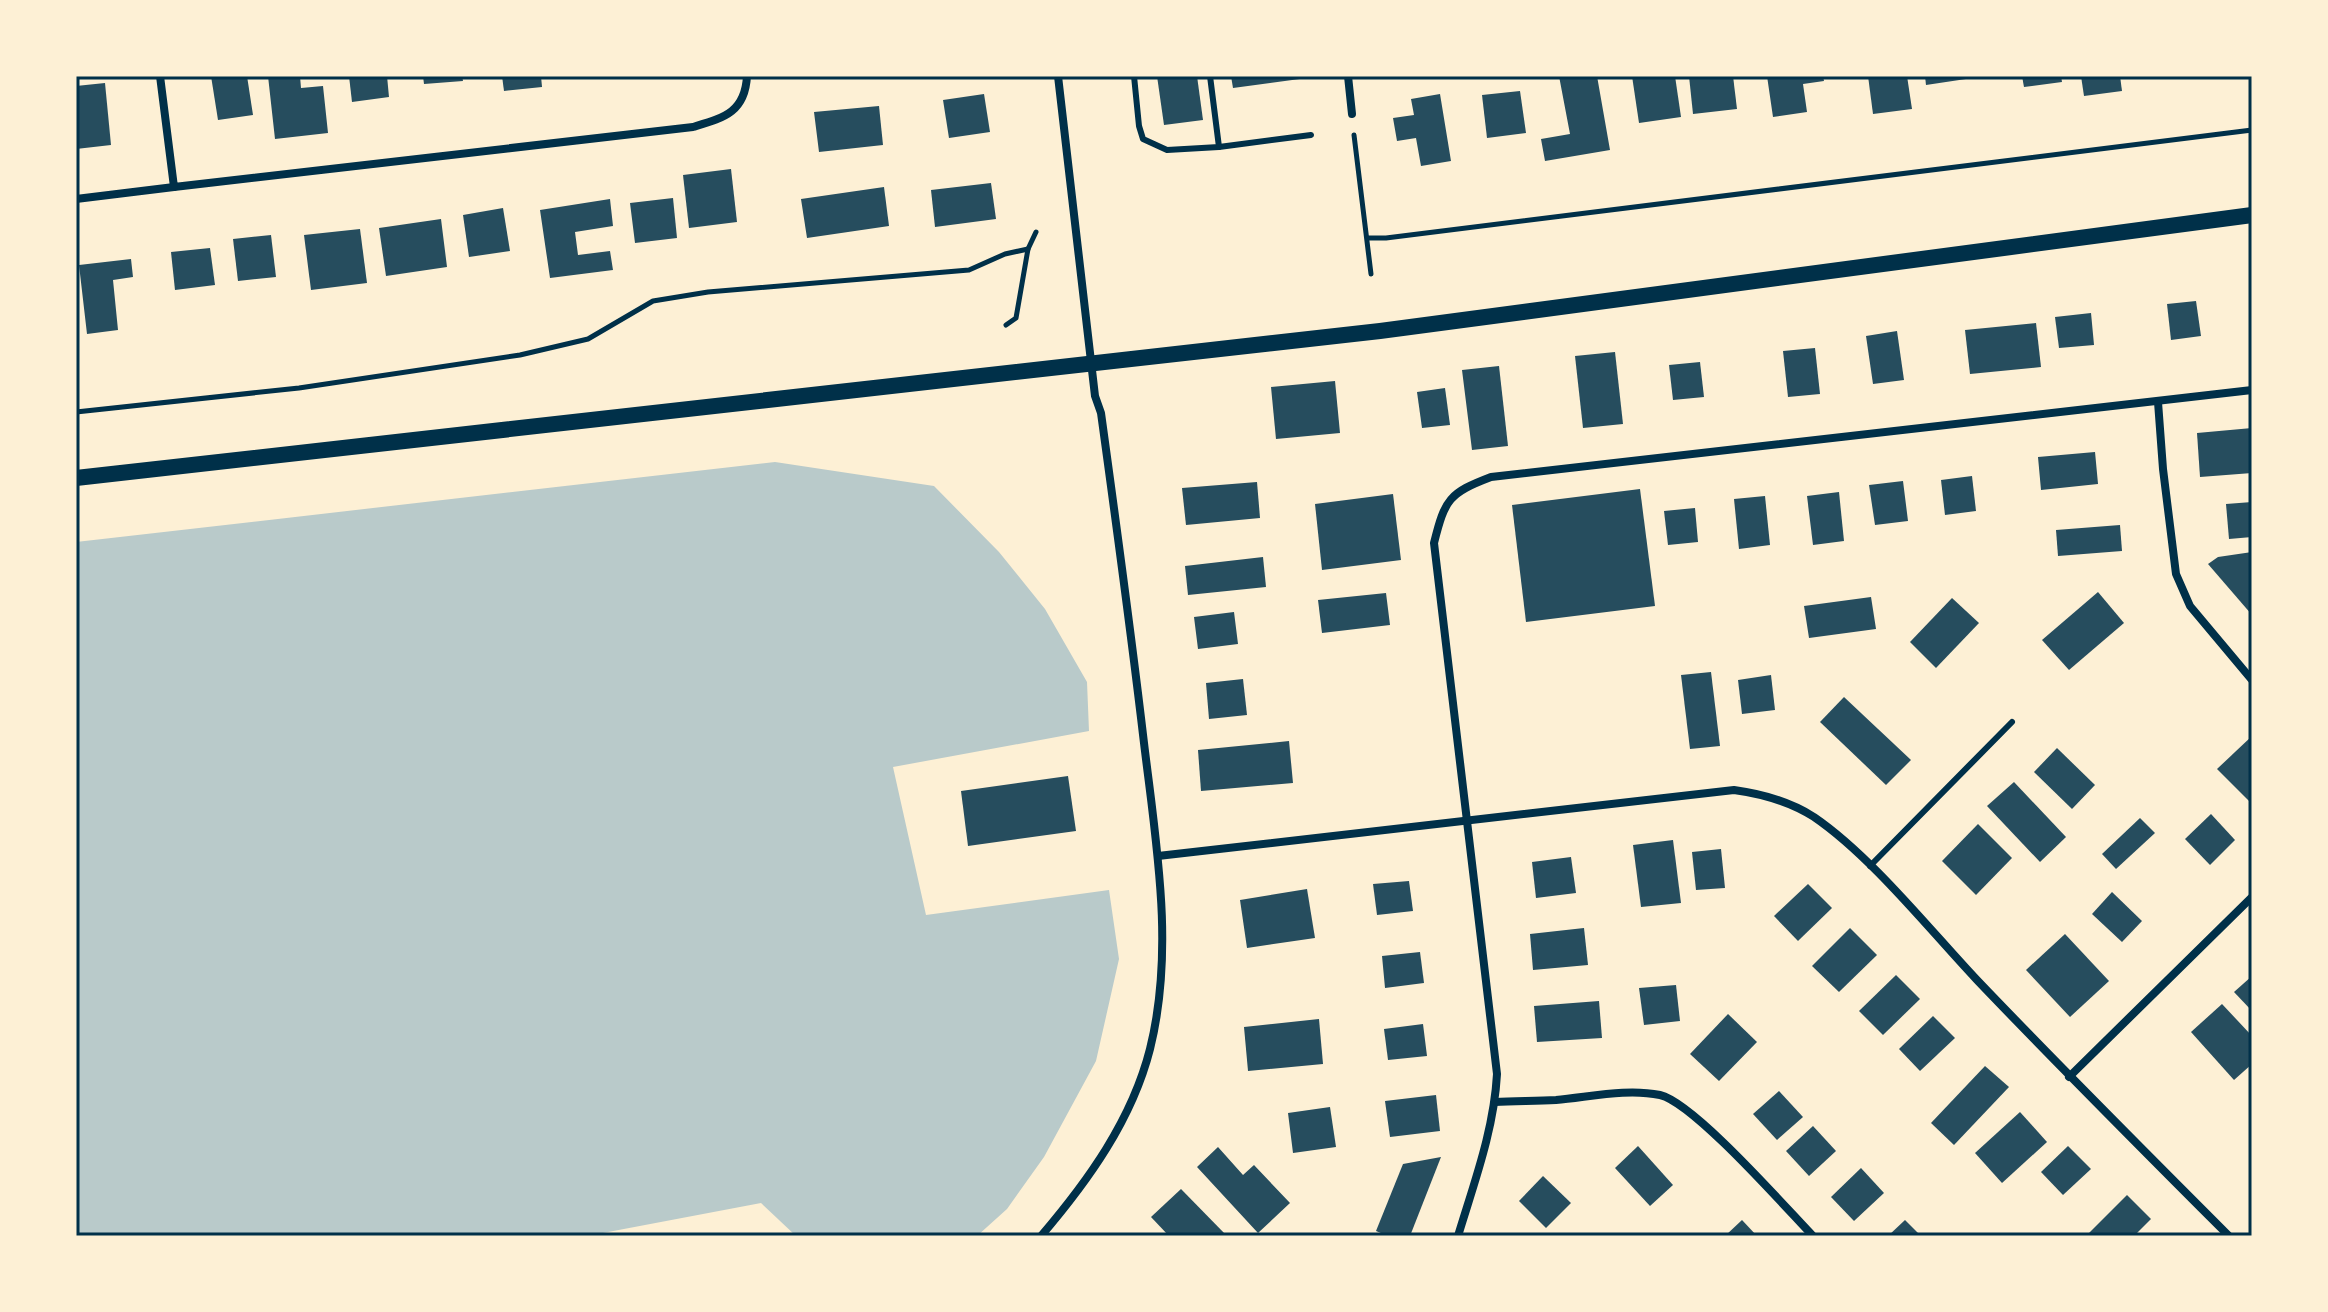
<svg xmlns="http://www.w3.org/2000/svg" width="2328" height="1312" viewBox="0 0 2328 1312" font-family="'Fira Sans Condensed',sans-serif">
  <rect width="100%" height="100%" fill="#fdf0d5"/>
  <path fill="#b9caca" d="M775 462 934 486 999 552 1045 609 1087 682 1089 731 893 767 926 915 1109 890 1119 959 1096 1061 1044 1157 1007 1209 977 1236H796L761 1203 587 1236H76V542Z"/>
  <g fill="#264d5e">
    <path d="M211 76H247L253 115 218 120Z"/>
    <path d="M268 76H300L301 88 323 86 328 133 275 139Z"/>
    <path d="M349 76H387L389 97 352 102Z"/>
    <path d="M423 76H462L463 81 424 84Z"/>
    <path d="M502 76H541L542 87 504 91Z"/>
    <path d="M1157 76H1197L1203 120 1164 125Z"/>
    <path d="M1231 76H1307V78L1233 88Z"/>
    <path d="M1559 76H1597L1610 150 1545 161 1541 139 1570 134Z"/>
    <path d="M1632 76H1675L1681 117 1639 123Z"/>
    <path d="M1689 76H1733L1737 109 1693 114Z"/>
    <path d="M1767 76H1823L1824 81 1803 84 1807 112 1773 117Z"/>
    <path d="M1868 76H1907L1912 109 1873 114Z"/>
    <path d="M1925 76H1966V79L1926 85Z"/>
    <path d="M2022 76H2061L2062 82 2024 87Z"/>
    <path d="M2081 76H2120L2122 91 2084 96Z"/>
    <path d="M105 83 111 145 76 149V86Z"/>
    <path d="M1520 91 1526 133 1487 138 1482 95Z"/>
    <path d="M984 94 990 132 949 138 943 100Z"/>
    <path d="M1440 94 1451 161 1421 166 1416 138 1397 141 1393 118 1414 115 1411 99Z"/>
    <path d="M879 106 883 145 819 152 814 112Z"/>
    <path d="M731 169 737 222 689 228 683 175Z"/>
    <path d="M991 183 996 219 935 227 931 190Z"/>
    <path d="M884 187 889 226 807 238 801 199Z"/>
    <path d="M673 198 677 238 635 243 630 203Z"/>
    <path d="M610 199 613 226 575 232 578 255 610 251 613 270 550 278 540 210Z"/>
    <path d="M503 208 510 251 469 257 463 215Z"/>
    <path d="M441 219 447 267 386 276 379 228Z"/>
    <path d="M360 229 367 283 311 290 304 235Z"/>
    <path d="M271 235 276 277 238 281 233 239Z"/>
    <path d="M210 248 215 285 175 290 171 252Z"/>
    <path d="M131 259 133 277 113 280 118 330 87 334 79 265Z"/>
    <path d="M2196 301 2201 336 2171 340 2167 304Z"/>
    <path d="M2091 313 2094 345 2059 348 2055 317Z"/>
    <path d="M2036 323 2041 367 1970 374 1965 330Z"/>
    <path d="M1897 331 1904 380 1873 384 1866 336Z"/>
    <path d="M1815 348 1820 394 1788 397 1783 351Z"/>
    <path d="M1615 352 1623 424 1583 428 1575 356Z"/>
    <path d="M1700 362 1704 397 1673 400 1669 365Z"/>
    <path d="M1499 366 1508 446 1472 450 1462 370Z"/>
    <path d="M1335 381 1340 433 1276 439 1271 387Z"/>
    <path d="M1445 388 1450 425 1422 428 1417 392Z"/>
    <path d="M2252 428V473L2200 477 2197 433Z"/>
    <path d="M2095 452 2098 484 2041 490 2038 457Z"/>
    <path d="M1972 476 1976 511 1945 515 1941 480Z"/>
    <path d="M1903 481 1908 521 1875 525 1869 485Z"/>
    <path d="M1257 482 1260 518 1186 525 1182 488Z"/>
    <path d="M1640 489 1655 606 1526 622 1512 505Z"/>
    <path d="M1839 492 1844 541 1813 545 1807 496Z"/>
    <path d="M1393 494 1401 560 1322 570 1315 504Z"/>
    <path d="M1765 496 1770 545 1739 549 1734 499Z"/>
    <path d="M2252 502V537L2229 539 2226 504Z"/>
    <path d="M1695 508 1698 542 1668 545 1664 511Z"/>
    <path d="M2120 525 2122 551 2058 556 2056 530Z"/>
    <path d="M2252 552V615L2208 564 2218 557Z"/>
    <path d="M1263 557 1266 587 1188 595 1185 566Z"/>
    <path d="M2098 592 2124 623 2069 670 2042 640Z"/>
    <path d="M1386 593 1390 625 1322 633 1318 600Z"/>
    <path d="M1871 597 1876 629 1809 638 1804 606Z"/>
    <path d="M1952 598 1979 623 1936 668 1910 642Z"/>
    <path d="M1234 612 1238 644 1198 649 1194 617Z"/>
    <path d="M1711 672 1720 746 1690 749 1681 675Z"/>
    <path d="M1771 675 1775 710 1742 714 1738 680Z"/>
    <path d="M1243 679 1247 715 1209 719 1206 683Z"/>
    <path d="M1844 697 1911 760 1886 785 1820 722Z"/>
    <path d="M2252 736V804L2217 769Z"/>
    <path d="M1289 741 1293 783 1201 791 1198 750Z"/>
    <path d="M2057 748 2095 785 2072 809 2034 772Z"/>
    <path d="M1068 776 1076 831 968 846 961 791Z"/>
    <path d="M2014 782 2066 837 2040 862 1987 806Z"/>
    <path d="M2211 814 2235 840 2210 865 2185 839Z"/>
    <path d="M2140 818 2155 833 2116 869 2102 854Z"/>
    <path d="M1978 824 2012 858 1976 895 1942 861Z"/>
    <path d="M1673 840 1681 903 1641 907 1633 845Z"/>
    <path d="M1721 849 1725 888 1696 890 1692 852Z"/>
    <path d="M1571 857 1576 893 1536 898 1532 862Z"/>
    <path d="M1409 881 1413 911 1377 915 1373 884Z"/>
    <path d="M1808 884 1832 908 1798 941 1774 916Z"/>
    <path d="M1307 889 1315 938 1247 948 1240 900Z"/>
    <path d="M2112 892 2142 921 2122 942 2092 914Z"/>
    <path d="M1584 928 1588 965 1533 970 1530 934Z"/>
    <path d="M1850 928 1877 955 1839 992 1812 966Z"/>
    <path d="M2065 934 2109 981 2070 1017 2026 970Z"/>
    <path d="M1420 952 1424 983 1385 988 1382 956Z"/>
    <path d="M1896 975 1920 999 1883 1035 1859 1011Z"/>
    <path d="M2252 976V1011L2234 992Z"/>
    <path d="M1676 985 1680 1021 1644 1025 1639 988Z"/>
    <path d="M1599 1001 1602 1038 1537 1042 1534 1006Z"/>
    <path d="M2222 1004 2252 1036V1064L2234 1080 2191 1032Z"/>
    <path d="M1728 1014 1757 1042 1719 1081 1690 1054Z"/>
    <path d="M1933 1016 1955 1038 1920 1071 1899 1049Z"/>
    <path d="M1319 1019 1323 1064 1248 1071 1244 1027Z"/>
    <path d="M1423 1024 1427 1056 1388 1060 1384 1029Z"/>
    <path d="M1985 1066 2009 1087 1954 1145 1931 1123Z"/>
    <path d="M1779 1091 1803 1117 1777 1140 1753 1114Z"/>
    <path d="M1436 1095 1440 1131 1390 1137 1385 1101Z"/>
    <path d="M1330 1107 1336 1147 1293 1153 1288 1113Z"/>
    <path d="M2020 1112 2047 1142 2002 1183 1975 1153Z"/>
    <path d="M1813 1126 1836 1151 1809 1176 1786 1151Z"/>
    <path d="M1638 1146 1673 1185 1650 1206 1615 1168Z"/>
    <path d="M2068 1146 2091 1169 2063 1195 2041 1172Z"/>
    <path d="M1218 1147 1243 1175 1254 1165 1290 1203 1258 1233 1197 1167Z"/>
    <path d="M1441 1157 1410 1236H1388L1376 1231 1403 1164Z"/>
    <path d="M1861 1168 1884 1193 1854 1221 1831 1197Z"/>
    <path d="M1543 1176 1571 1203 1546 1228 1519 1201Z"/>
    <path d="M1181 1189 1227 1236H1169L1151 1217Z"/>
    <path d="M2127 1195 2151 1219 2134 1236H2086Z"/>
    <path d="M1742 1220 1757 1236H1725Z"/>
    <path d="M1905 1220 1921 1236H1888Z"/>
  </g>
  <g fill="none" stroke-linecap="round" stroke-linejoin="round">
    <g stroke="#003049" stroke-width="5">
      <path d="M1354 135 1371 274"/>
      <path d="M1368 238H1386L2252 130"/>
      <path d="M1006 325 1016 318 1028 249 1036 232"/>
      <path d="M76 412 299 388 520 355 588 339 653 301 708 292 969 270 1005 254 1028 249"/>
    </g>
    <g stroke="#003049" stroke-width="6">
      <path d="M1134 76 1139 126 1143 139 1167 150 1219 147 1311 135"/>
      <path d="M1210 76 1219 147"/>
      <path d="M1870 866 2012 722"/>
    </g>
    <g stroke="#003049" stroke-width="8">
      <path d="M160 76 174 187 693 127C723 118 745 113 747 76"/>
      <path d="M1348 76 1352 114"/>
      <path d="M76 199 174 187"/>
      <path d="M2158 402 2163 469 2176 574 2190 606 2252 680"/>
      <path d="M1158 856 1734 790C1763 794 1789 801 1814 817 1871 856 1929 929 1977 980 2060 1067 2144 1151 2229 1236"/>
      <path d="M2069 1077 2252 897"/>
      <path d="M1495 1102C1515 1101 1536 1101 1556 1100 1590 1097 1627 1088 1660 1095 1694 1103 1785 1207 1813 1236"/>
      <path d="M1041 1236C1088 1181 1132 1120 1150 1049 1175 949 1156 843 1144 743 1131 632 1116 522 1101 413L1095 396 1058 76"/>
      <path d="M1458 1236C1474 1183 1494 1130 1497 1074L1434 543C1445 499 1449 493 1491 477L2252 390"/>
    </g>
    <path stroke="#003049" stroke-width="16" d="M76 478 1380 331 2252 215"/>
  </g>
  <rect width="2328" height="1312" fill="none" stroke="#fdf0d5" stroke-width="156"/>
  <rect x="78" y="78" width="2172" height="1156" fill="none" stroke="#003049" stroke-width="3"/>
</svg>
